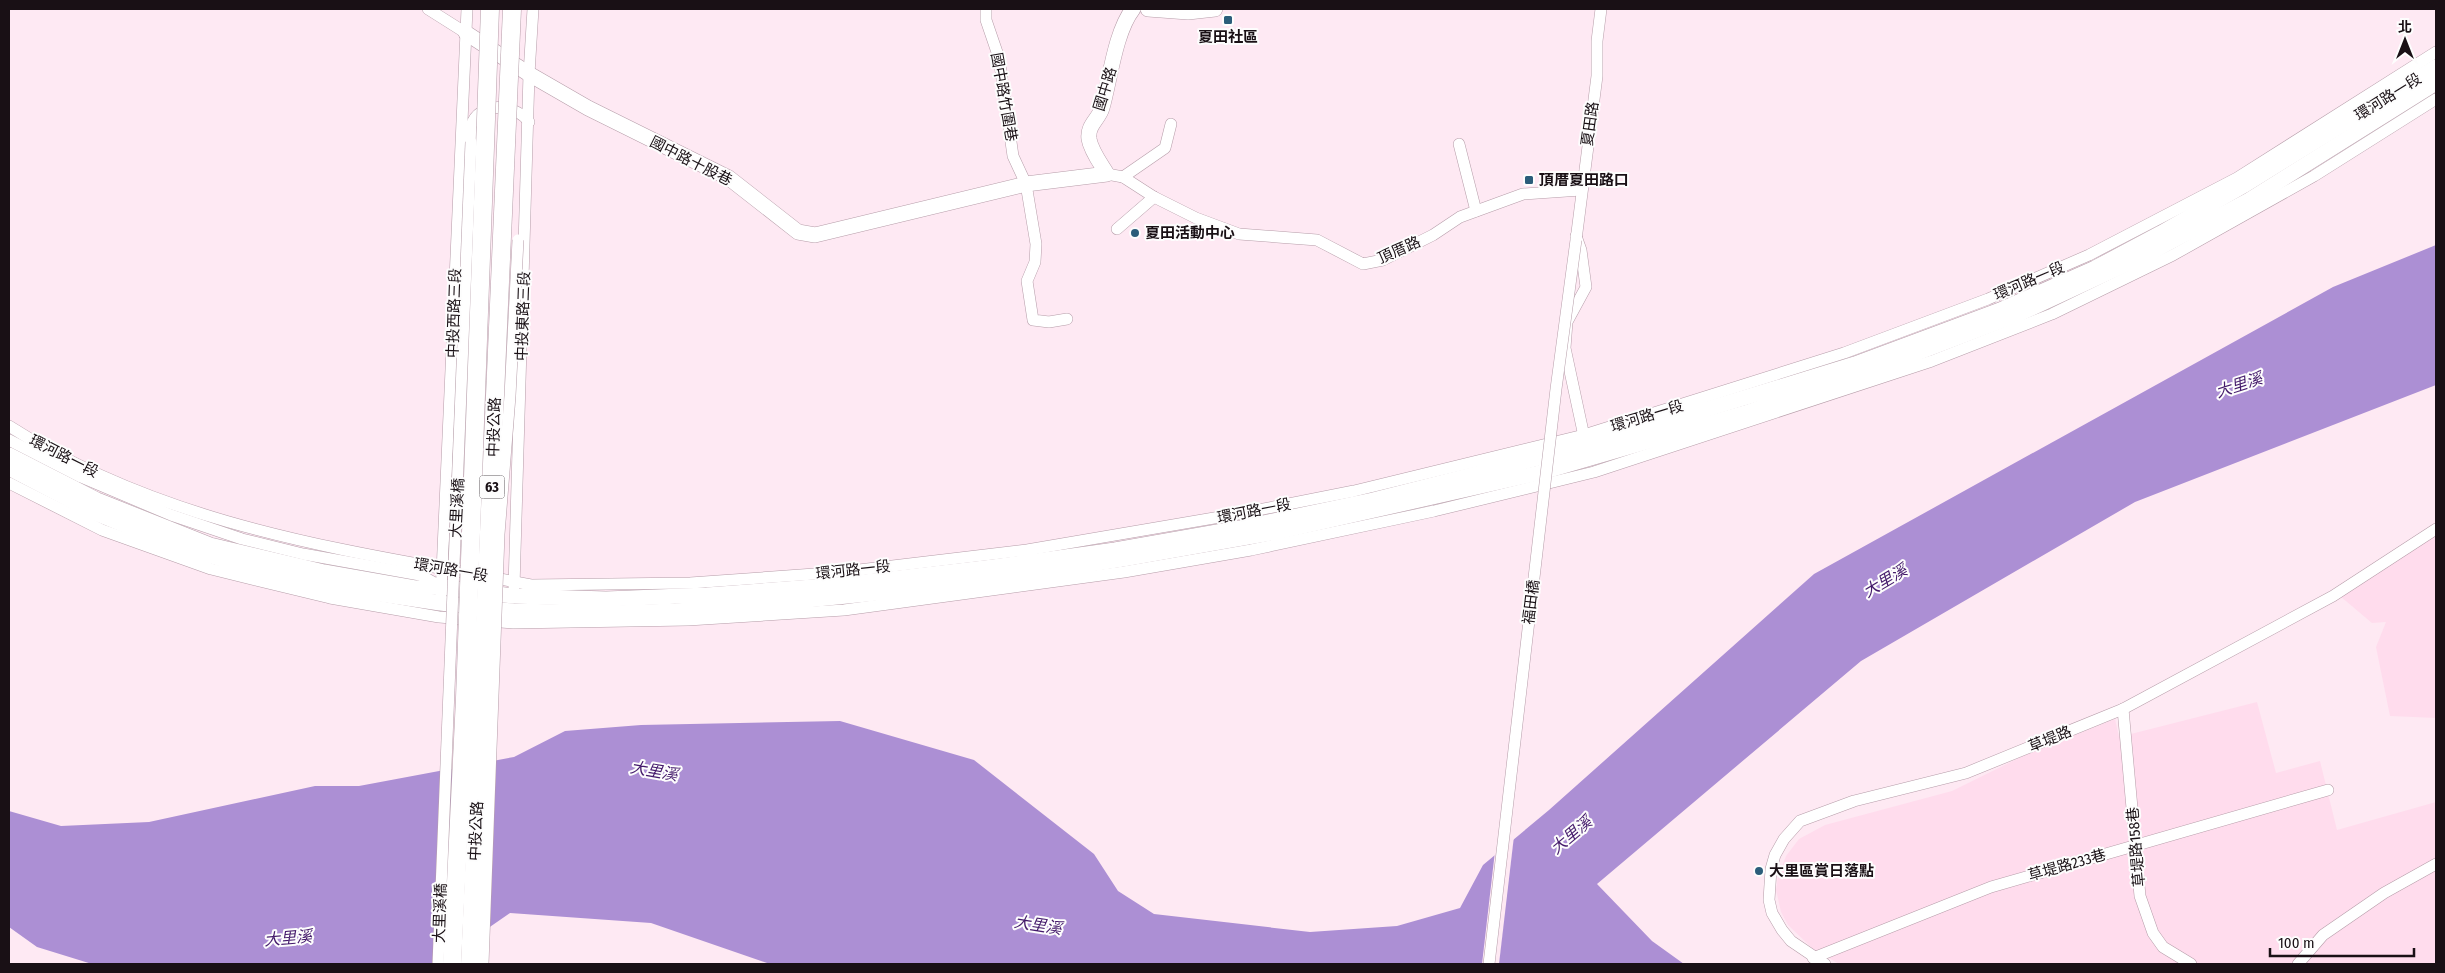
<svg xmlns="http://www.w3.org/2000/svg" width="2445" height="973" viewBox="0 0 2445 973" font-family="'Fira Sans Condensed','Noto Sans TC',sans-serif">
  <rect width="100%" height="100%" fill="#fee9f3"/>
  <g fill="#ffdced">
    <path d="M2436 533V718L2390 716 2376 647 2386 622 2372 623 2340 596Z"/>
    <path d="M2257 702 2276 773 2320 761 2337 830 2436 802V964H1839L1812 948 1788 925 1781 912 1776 890 1778 877 1786 856 1799 839 1825 825 1952 791 2023 756 2115 719 2119 737Z"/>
  </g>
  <path fill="#ac8fd4" d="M2436 245V385L2135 502 1861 661 1597 884 1652 941 1684 964H770L651 923 510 913 445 958 460 964H92L37 947 9 927V811L61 826 149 822 315 786H359L514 757 565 731 641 725 840 721 974 760 1094 854 1118 891 1154 914 1310 932 1397 926 1460 908 1483 865 1549 810 1814 574 2333 287Z"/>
  <path fill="#fee9f3" d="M1514 836 1499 964H1482L1495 851Z"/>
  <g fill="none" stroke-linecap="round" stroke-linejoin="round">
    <defs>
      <g id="street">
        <path d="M428 9 466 33"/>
        <path d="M986 9V20L999 58 1013 156 1026 184 1036 244 1035 262 1027 281 1033 320 1049 322 1067 319"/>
        <path d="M471 142C471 137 470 131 471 126 479 100 516 104 529 122"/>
        <path d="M1459 144 1476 211"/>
        <path d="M1107 174 1123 177 1154 197 1196 218 1239 234 1317 240 1363 264 1383 260 1433 235 1460 217 1523 194 1581 190"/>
        <path d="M1123 177 1165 148 1171 124"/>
        <path d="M1117 229 1154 197"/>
        <path d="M1576 236 1581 250 1586 287 1567 322 1565 348 1585 441"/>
        <path d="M1576 240 1597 76V41L1601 9"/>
        <path d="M9 426C146 514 303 544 462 572"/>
        <path d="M9 440 81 477 171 515 242 539 303 554 420 575 442 587"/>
        <path d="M9 483 102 530 211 569 330 598 439 617 513 623 688 620 844 610 1124 572 1251 550 1434 511 1594 472 1932 361 2052 314 2173 255 2314 176 2436 99"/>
        <path d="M490 577 531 585 690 583 842 572 1027 550 1243 513 1354 491 1584 435 1844 353 1988 299 2089 255 2237 178 2436 52"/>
        <path d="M514 587 529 74 533 9"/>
        <path d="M441 595 467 9"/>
        <path d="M2123 709 2140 896 2153 933 2163 947 2191 964"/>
        <path d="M1813 958 1991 887 2328 790"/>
        <path d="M1825 964 1791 941 1782 930 1772 913 1769 900 1771 869 1775 855 1784 839 1800 821 1854 801 1966 773 2123 709 2333 596 2436 529"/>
        <path d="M2298 964 2323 935 2384 893 2436 864"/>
      </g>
      <g id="secondary">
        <path d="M1148 9 1188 12 1215 9"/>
        <path d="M466 33 529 74 588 108 729 178 798 232 815 235 1026 184 1107 174C1101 164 1091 151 1089 139 1087 125 1099 119 1102 108 1110 80 1115 32 1133 9"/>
        <path d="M9 455 97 500 210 545 324 572 415 588 442 587 513 596 606 599 707 595 839 585 993 567 1115 550 1240 528 1373 500 1586 446 1855 364 1933 335 2000 310 2095 268 2161 233 2243 186 2436 67"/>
        <path d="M9 468 93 512 171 544 272 574 333 587 440 603 513 611 611 613 676 611 767 604 957 585 1123 559 1277 532 1539 473 1745 413 1883 366 2019 314 2144 256 2249 200 2436 83"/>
      </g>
    </defs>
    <use href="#street" stroke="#b69da9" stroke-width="12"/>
    <use href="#secondary" stroke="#b69da9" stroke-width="16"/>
    <use href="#street" stroke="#fff" stroke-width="11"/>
    <use href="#secondary" stroke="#fff" stroke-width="15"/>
    <defs>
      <g id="street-bridge">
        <path d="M438 964 471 142"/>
        <path d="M483 964 499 534 510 396 518 240"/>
        <path d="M1489 964 1556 389 1576 240"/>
      </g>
      <g id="primary-bridge">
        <path d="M452 964 465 698 490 9"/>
        <path d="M470 964 512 9"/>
      </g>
    </defs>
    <use href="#street-bridge" stroke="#b69da9" stroke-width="12" stroke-linecap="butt"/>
    <use href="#primary-bridge" stroke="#b69da9" stroke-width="19" stroke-linecap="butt"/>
    <use href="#street-bridge" stroke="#fff" stroke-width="11"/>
    <use href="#primary-bridge" stroke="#fff" stroke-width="18"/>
  </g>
  <g fill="#2b5d7a" stroke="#fdfdfd" stroke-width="2">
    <rect x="1223" y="15" width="10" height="10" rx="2.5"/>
    <rect x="1524" y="175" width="10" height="10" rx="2.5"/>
    <circle cx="1135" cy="233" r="5"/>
    <circle cx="1759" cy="871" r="5"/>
  </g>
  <g text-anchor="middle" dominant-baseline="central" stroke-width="4" stroke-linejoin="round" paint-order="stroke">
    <rect fill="#fdfdfd" stroke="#5d575b" stroke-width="1" x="479.5" y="475.5" width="25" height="23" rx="4"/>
    <g font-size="14" font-weight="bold" fill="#191015">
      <text x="492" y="487">63</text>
    </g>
    <g font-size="15" font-weight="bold" fill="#191015" stroke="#fdfdfd" text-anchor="start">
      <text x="1228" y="37" text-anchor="middle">夏田社區</text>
      <text x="1539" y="180">頂厝夏田路口</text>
      <text x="1145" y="233">夏田活動中心</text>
      <text x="1769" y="871">大里區賞日落點</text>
    </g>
    <g font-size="15" fill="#191015" stroke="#fdfdfd">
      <text transform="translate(1105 89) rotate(-73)">國中路</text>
      <text transform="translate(1004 97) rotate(80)">國中路竹圍巷</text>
      <text transform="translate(2388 97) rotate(-32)">環河路一段</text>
      <text transform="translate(1590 124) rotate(-82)">夏田路</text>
      <text transform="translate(691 161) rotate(27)">國中路十股巷</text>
      <text transform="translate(1399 250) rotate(-24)">頂厝路</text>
      <text transform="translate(2029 281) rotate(-23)">環河路一段</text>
      <text transform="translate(454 313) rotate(-88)">中投西路三段</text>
      <text transform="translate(523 316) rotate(-88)">中投東路三段</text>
      <text transform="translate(1647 416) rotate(-17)">環河路一段</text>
      <text transform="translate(494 427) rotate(-88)">中投公路</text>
      <text transform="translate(64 456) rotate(27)">環河路一段</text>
      <text transform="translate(457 508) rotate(-87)">大里溪橋</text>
      <text transform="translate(1254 511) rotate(-11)">環河路一段</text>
      <text transform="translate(451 570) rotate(10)">環河路一段</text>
      <text transform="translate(853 570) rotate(-6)">環河路一段</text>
      <text transform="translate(1531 602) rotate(-83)">福田橋</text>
      <text transform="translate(2050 739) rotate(-22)">草堤路</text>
      <text transform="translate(476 831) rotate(-87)">中投公路</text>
      <text transform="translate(2136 847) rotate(-95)">草堤路158巷</text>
      <text transform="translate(2067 865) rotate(-16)">草堤路233巷</text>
      <text transform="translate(440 913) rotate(-88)">大里溪橋</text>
    </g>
    <g font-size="16" font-style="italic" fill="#441a6b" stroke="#fdfdfd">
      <text transform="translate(2239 385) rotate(-18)">大里溪</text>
      <text transform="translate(1885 581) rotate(-31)">大里溪</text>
      <text transform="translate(654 771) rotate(10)">大里溪</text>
      <text transform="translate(1571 835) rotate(-40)">大里溪</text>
      <text transform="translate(1038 925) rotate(9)">大里溪</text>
      <text transform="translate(288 938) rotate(-5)">大里溪</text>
    </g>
  </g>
  <rect width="2445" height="973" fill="none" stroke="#191015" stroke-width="20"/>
  <g transform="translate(2405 40)" stroke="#fdfdfd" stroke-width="4" paint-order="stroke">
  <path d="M0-4L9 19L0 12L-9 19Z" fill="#191015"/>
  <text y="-8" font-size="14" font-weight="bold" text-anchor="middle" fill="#191015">北</text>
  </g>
  <path d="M2270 948v8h144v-8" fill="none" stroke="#191015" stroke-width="2.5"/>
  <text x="2278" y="948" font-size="15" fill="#191015" stroke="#fdfdfd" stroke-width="4" paint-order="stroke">100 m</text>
</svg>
